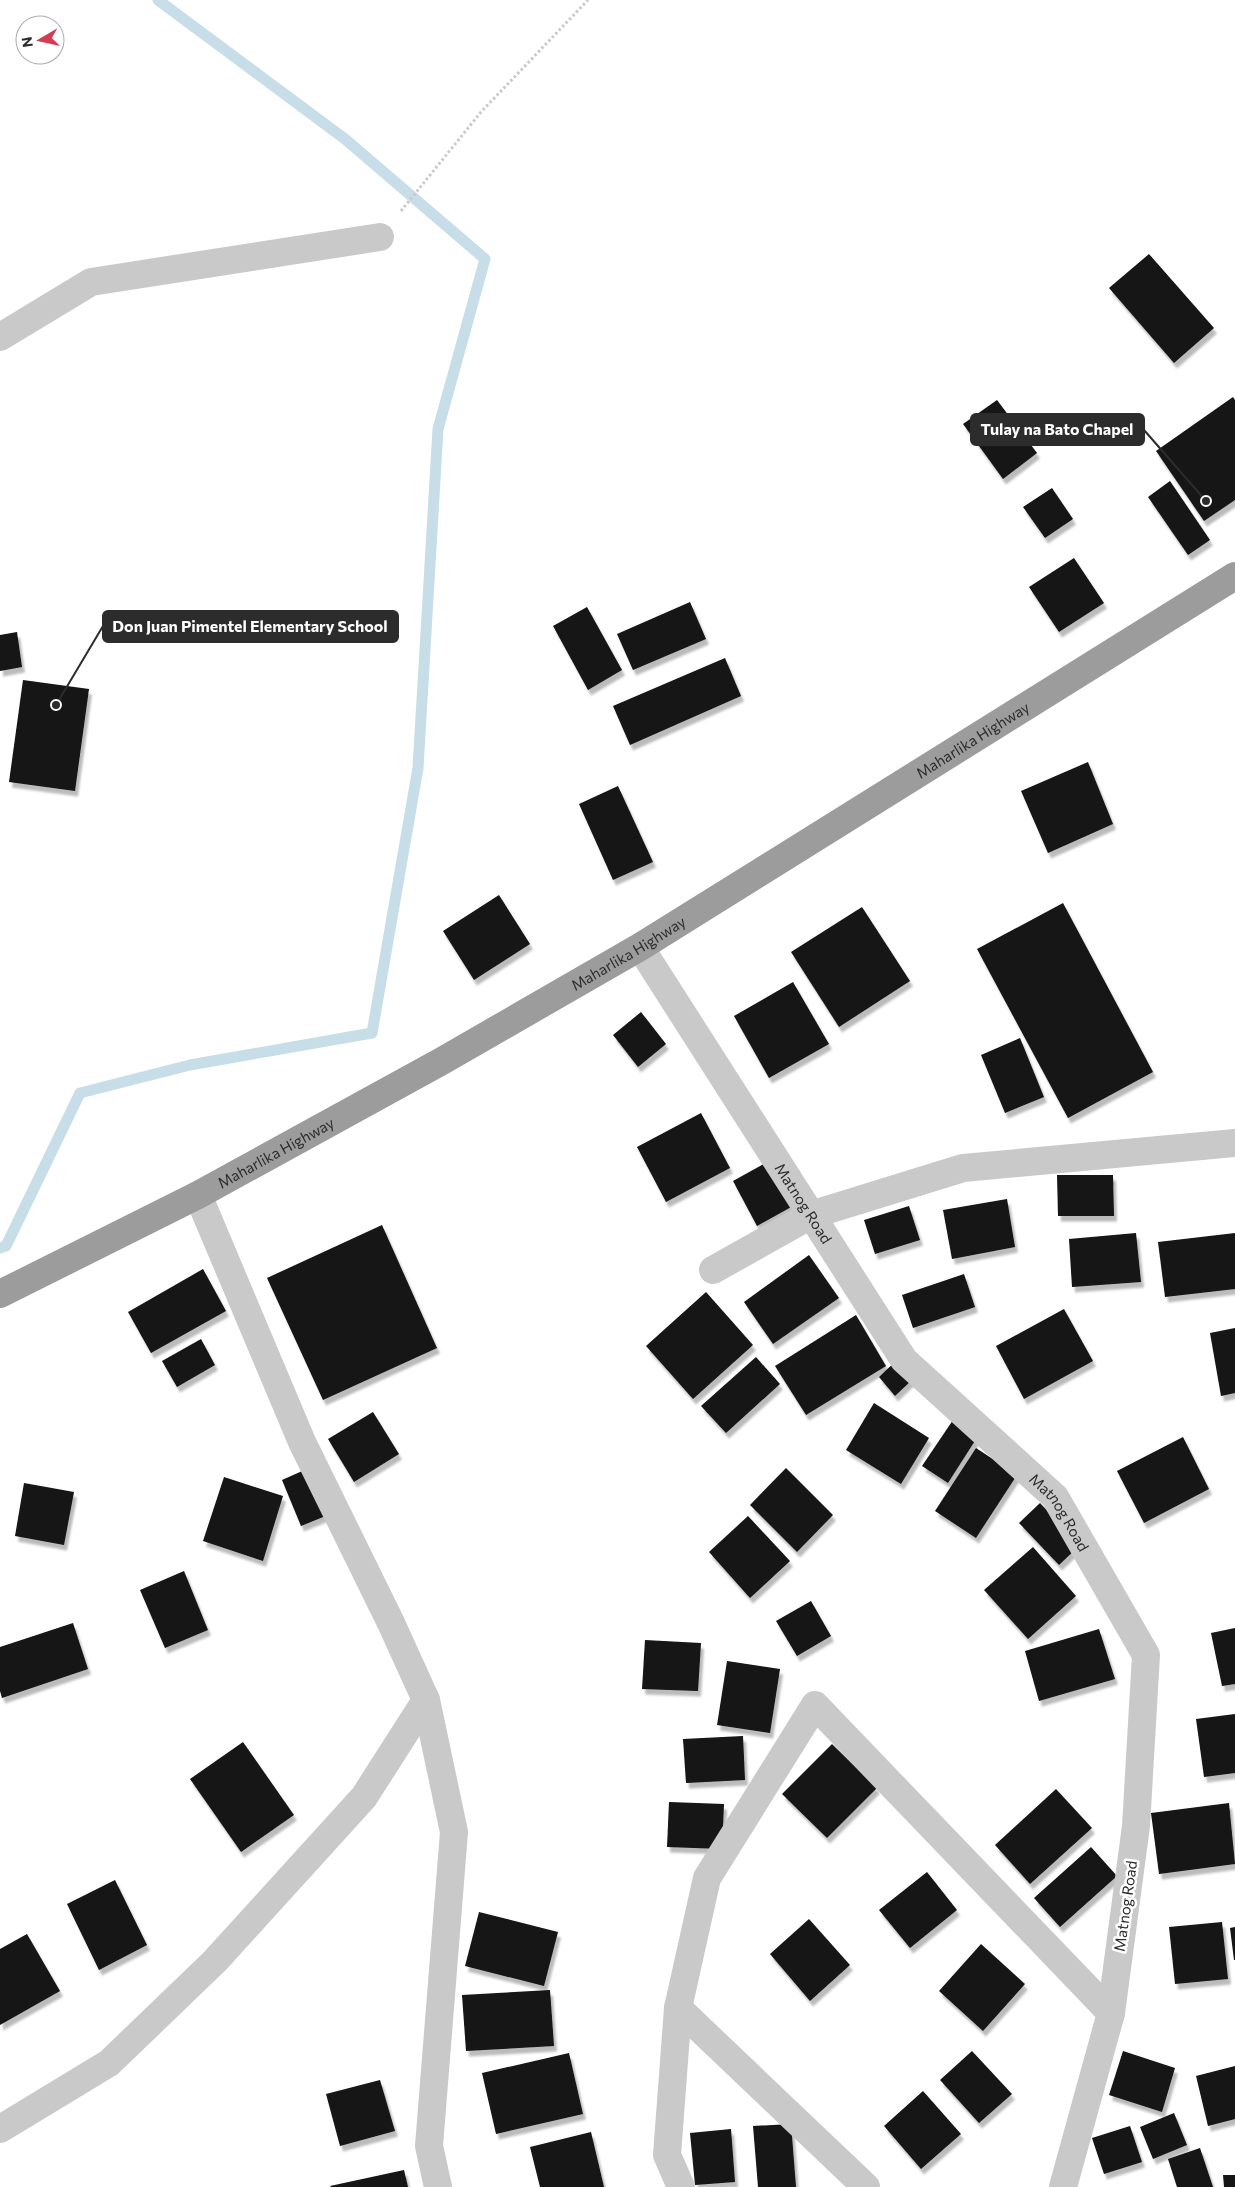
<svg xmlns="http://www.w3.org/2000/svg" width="1235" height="2187" viewBox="0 0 1235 2187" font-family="Commissioner,sans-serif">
  <defs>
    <filter id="shadow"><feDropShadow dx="3" dy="5.5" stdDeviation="1" flood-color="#0004"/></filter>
  </defs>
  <rect width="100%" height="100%" fill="#fff"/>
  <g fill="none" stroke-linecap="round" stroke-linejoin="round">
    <path stroke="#c7dde7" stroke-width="11" d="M0 1248 6 1246 80 1093 190 1065 372 1033 418 768 438 429 485 259 345 139 158 0"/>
  </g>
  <g fill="#131313" filter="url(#shadow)">
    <path d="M1149 254 1214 328 1174 363 1109 288Z"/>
    <path d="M1233 397 1235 400V500L1204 521 1156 451Z"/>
    <path d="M997 400 1037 453 1003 479 963 424Z"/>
    <path d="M1170 481 1210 540 1188 555 1148 497Z"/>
    <path d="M1052 488 1073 519 1045 538 1023 507Z"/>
    <path d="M1074 558 1104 603 1059 632 1029 587Z"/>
    <path d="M690 602 706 639 633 670 617 634Z"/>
    <path d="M587 607 622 670 588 690 553 626Z"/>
    <path d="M17 632 22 667 0 671V635Z"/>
    <path d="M725 658 741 696 630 745 613 706Z"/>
    <path d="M23 680 89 689 75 791 9 782Z"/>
    <path d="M1088 762 1113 824 1048 853 1021 791Z"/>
    <path d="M618 786 653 862 613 880 579 804Z"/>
    <path d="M499 895 530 944 474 980 443 931Z"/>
    <path d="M1063 903 1153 1072 1068 1118 977 949Z"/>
    <path d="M862 907 910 981 839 1027 791 952Z"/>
    <path d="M793 982 829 1044 769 1078 734 1016Z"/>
    <path d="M641 1012 666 1044 638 1067 613 1035Z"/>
    <path d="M1020 1038 1044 1097 1005 1113 981 1055Z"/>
    <path d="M701 1113 730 1168 666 1202 637 1147Z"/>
    <path d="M769 1161 793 1206 757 1226 733 1181Z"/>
    <path d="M1057 1175H1113L1114 1216H1058Z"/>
    <path d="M1007 1199 1015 1247 952 1259 943 1210Z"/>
    <path d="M909 1206 920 1240 875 1254 864 1220Z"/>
    <path d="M382 1225 437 1348 323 1400 267 1278Z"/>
    <path d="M1136 1233 1141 1282 1072 1287 1069 1239Z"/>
    <path d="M1235 1233V1289L1165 1297 1158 1242Z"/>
    <path d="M809 1255 839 1298 773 1344 744 1302Z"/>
    <path d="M203 1269 226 1311 151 1353 128 1312Z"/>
    <path d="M964 1274 975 1307 913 1328 902 1295Z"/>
    <path d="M706 1292 753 1345 693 1399 646 1346Z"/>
    <path d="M1064 1309 1093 1361 1024 1399 996 1346Z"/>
    <path d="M856 1315 886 1366 806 1415 775 1366Z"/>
    <path d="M1235 1328V1393L1221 1396 1210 1333Z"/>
    <path d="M201 1339 215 1365 177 1387 162 1361Z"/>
    <path d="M756 1357 780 1384 726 1433 701 1406Z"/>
    <path d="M898 1359 914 1378 895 1396 879 1377Z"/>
    <path d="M874 1403 929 1438 901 1484 846 1450Z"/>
    <path d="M373 1412 399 1454 354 1482 328 1439Z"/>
    <path d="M953 1420 978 1436 948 1483 922 1466Z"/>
    <path d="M1183 1437 1209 1489 1144 1523 1117 1471Z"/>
    <path d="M976 1448 1017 1475 976 1538 935 1511Z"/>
    <path d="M309 1468 328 1515 301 1526 282 1480Z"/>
    <path d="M786 1468 833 1515 797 1552 750 1505Z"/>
    <path d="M224 1477 283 1496 263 1561 203 1541Z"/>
    <path d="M24 1483 74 1492 64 1545 15 1536Z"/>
    <path d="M1040 1503 1080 1545 1059 1565 1019 1523Z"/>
    <path d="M748 1516 790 1561 750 1598 709 1552Z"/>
    <path d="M1033 1547 1076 1596 1028 1639 984 1590Z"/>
    <path d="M184 1571 208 1630 165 1648 140 1590Z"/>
    <path d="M811 1601 831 1636 797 1656 776 1621Z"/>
    <path d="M73 1623 88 1669 2 1698 0 1691V1647Z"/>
    <path d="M1235 1628V1684L1222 1686 1211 1633Z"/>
    <path d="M1099 1629 1115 1679 1039 1701 1025 1651Z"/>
    <path d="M645 1640 701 1643 698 1691 642 1689Z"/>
    <path d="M727 1661 780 1669 770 1733 717 1725Z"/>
    <path d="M1235 1714V1773L1204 1777 1196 1719Z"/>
    <path d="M743 1736 745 1780 686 1783 683 1739Z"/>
    <path d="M243 1742 294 1815 241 1852 190 1779Z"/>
    <path d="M832 1744 877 1788 827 1838 782 1794Z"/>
    <path d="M1056 1789 1092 1828 1030 1884 995 1845Z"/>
    <path d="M669 1802 724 1804 722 1849 667 1847Z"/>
    <path d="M1229 1803 1235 1864 1159 1874 1151 1813Z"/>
    <path d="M1091 1847 1117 1876 1060 1927 1034 1898Z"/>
    <path d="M927 1872 957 1910 910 1948 879 1910Z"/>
    <path d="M115 1880 147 1945 99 1970 67 1904Z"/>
    <path d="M479 1912 558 1932 544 1986 465 1966Z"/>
    <path d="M809 1919 850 1965 810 2001 770 1954Z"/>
    <path d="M1222 1922 1228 1979 1175 1984 1169 1927Z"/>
    <path d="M1235 1927V1960H1234L1230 1928Z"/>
    <path d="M27 1934 60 1991 0 2025V1949Z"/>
    <path d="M981 1944 1025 1984 983 2031 939 1991Z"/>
    <path d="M550 1990 554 2046 466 2051 462 1995Z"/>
    <path d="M972 2051 1012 2094 979 2123 940 2080Z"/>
    <path d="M1123 2051 1175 2068 1162 2112 1109 2095Z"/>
    <path d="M569 2053 583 2114 496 2134 482 2073Z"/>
    <path d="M1235 2066V2119L1208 2126 1196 2076Z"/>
    <path d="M380 2080 395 2131 340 2146 326 2094Z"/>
    <path d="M923 2091 961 2134 921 2169 884 2126Z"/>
    <path d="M1174 2113 1187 2145 1153 2159 1140 2127Z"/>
    <path d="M791 2124 796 2187H758L753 2126Z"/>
    <path d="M1130 2126 1142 2162 1104 2174 1092 2138Z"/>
    <path d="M731 2129 735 2182 695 2185 690 2133Z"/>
    <path d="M591 2132 604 2187H540L530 2147Z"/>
    <path d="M1200 2148 1213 2187H1177L1168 2159Z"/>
    <path d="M404 2170 408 2187H331L330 2186Z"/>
    <path d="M1223 2175H1235V2187H1224Z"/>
  </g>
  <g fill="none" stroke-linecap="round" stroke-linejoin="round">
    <path stroke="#c9c9c9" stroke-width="3" stroke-dasharray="2.5 2.5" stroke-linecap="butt" d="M401 211 481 112 588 0"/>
    <g stroke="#c9c9c9" stroke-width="28">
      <path d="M0 337 91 282 380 237"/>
      <path d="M198 1195 302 1442 391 1623 426 1700 454 1832 429 2146 438 2187"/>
      <path d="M713 1270 811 1215 963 1168 1235 1143"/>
      <path d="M678 2008 866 2187"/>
      <path d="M0 2129 109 2063 215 1961 364 1797 426 1700"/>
      <path d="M681 2187 667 2155 678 2008 707 1878 815 1705 1111 2013"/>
    </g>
    <path stroke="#c9c9c9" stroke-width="28" id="s1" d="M640 947 904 1360 1055 1497 1146 1655 1136 1826 1111 2013 1063 2187"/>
    <path stroke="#9c9c9c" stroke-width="28" id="s2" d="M0 1294 198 1195 442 1061 640 947 1235 576"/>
  </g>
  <g text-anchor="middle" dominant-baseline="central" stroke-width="5" stroke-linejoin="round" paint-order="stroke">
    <g font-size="15" fill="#2c2c2c" stroke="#fff">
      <text stroke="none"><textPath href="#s2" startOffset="1120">Maharlika Highway</textPath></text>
      <text stroke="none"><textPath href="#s2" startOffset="715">Maharlika Highway</textPath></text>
      <text stroke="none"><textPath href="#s2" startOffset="310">Maharlika Highway</textPath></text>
      <text stroke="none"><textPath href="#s1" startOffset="304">Matnog Road</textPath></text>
      <text stroke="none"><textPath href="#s1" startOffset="709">Matnog Road</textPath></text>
      <text transform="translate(1125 1906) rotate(-82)">Matnog Road</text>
    </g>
  </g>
  <path fill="none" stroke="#2c2c2c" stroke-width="2" d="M1206 501L1144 430M56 705L103 626"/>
  <g fill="#2c2c2c" stroke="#fff" stroke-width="2">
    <circle cx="1206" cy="501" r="5"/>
    <circle cx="56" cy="705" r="5"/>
  </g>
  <g fill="#2c2c2c" stroke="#2c2c2c" stroke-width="2">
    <rect x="971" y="414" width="173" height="31" rx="5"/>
    <rect x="103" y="611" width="295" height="31" rx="5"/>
  </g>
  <g font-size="16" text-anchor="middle" font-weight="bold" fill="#fff">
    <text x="1057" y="435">Tulay na Bato Chapel</text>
    <text x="250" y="632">Don Juan Pimentel Elementary School</text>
  </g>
  <g transform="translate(40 40) rotate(261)"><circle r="24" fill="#ffffff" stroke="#ababab"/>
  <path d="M0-4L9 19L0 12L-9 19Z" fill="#d43c54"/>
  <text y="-8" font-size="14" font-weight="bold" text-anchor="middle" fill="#2c2c2c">N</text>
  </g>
</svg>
